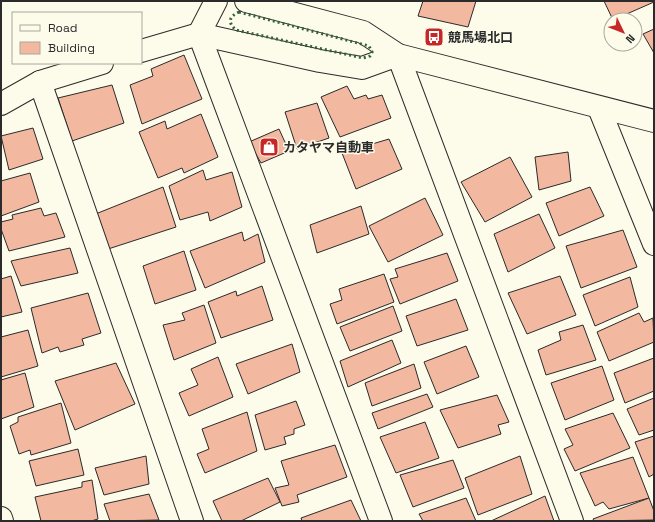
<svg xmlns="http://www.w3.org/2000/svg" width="655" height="522" viewBox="0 0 655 522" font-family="'Space Grotesk','Noto Sans JP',sans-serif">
  <rect width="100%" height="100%" fill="#fdfbea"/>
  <g fill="#f2b8a0" stroke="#2b2b2b">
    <path d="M423 1H476L468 27 418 16Z"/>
    <path d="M604 1H653L654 2 613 20Z"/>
    <path d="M654 29V53L643 34Z"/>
    <path d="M184 55 202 99 142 124 130 85 153 76 151 69Z"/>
    <path d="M112 85 124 123 72 141 58 98Z"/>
    <path d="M347 86 354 99 366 95 368 99 382 95 391 118 340 137 321 97Z"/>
    <path d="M317 103 329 138 297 149 285 112Z"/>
    <path d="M201 114 218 157 184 173 182 168 158 178 139 132 165 121 167 129Z"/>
    <path d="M33 128 43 159 9 170 1 136Z"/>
    <path d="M279 129 289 151 261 163 249 142Z"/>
    <path d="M389 139 402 169 356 189 342 153Z"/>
    <path d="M568 152 571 181 539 190 535 157Z"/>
    <path d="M510 157 532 197 485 222 461 182Z"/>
    <path d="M203 170 206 180 232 172 242 207 210 221 208 212 180 220 169 186Z"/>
    <path d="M30 173 39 202 1 216V181Z"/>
    <path d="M163 187 176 227 105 250 93 215Z"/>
    <path d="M590 187 604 216 559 236 546 203Z"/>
    <path d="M425 198 443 235 388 262 369 226Z"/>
    <path d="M361 206 369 234 317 253 310 225Z"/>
    <path d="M41 208 44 216 56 213 65 237 9 251 1 229V222L13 219 12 215Z"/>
    <path d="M539 214 555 248 508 272 494 234Z"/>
    <path d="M623 230 637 267 581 288 566 246Z"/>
    <path d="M242 232 244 241 258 234 265 262 205 288 190 251Z"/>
    <path d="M70 248 78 273 21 286 11 261Z"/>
    <path d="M184 251 196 290 155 304 143 266Z"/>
    <path d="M447 253 458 281 400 304 390 279 398 277 395 269Z"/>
    <path d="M384 274 394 302 337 324 330 304 342 300 339 289Z"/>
    <path d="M11 276 22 312 1 317V279Z"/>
    <path d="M560 276 576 315 527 334 508 293Z"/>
    <path d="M630 277 638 307 595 326 583 295Z"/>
    <path d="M262 286 273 320 221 338 208 302 236 291 237 296Z"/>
    <path d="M88 293 101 333 82 339 84 345 60 352 58 347 42 353 31 308Z"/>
    <path d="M456 299 468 330 417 346 406 316Z"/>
    <path d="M204 305 216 343 174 360 163 325 185 320 182 313Z"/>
    <path d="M393 306 402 331 350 351 340 327Z"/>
    <path d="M639 313 644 322 653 318 654 342 609 361 597 332Z"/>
    <path d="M583 325 596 360 546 375 538 350 561 340 559 332Z"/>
    <path d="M28 330 38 366 1 377V337Z"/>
    <path d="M392 340 401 363 348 387 340 361Z"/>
    <path d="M292 344 300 372 248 394 236 364Z"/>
    <path d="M466 346 479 377 437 394 424 362Z"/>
    <path d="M218 357 233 397 189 416 179 393 198 385 191 369Z"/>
    <path d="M654 358V391L625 403 614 373Z"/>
    <path d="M116 363 135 404 75 430 55 381Z"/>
    <path d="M414 364 421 388 372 406 365 383Z"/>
    <path d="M602 366 614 400 565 420 551 383Z"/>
    <path d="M25 373 34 407 1 419V380Z"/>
    <path d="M427 394 433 407 378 429 372 413Z"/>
    <path d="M497 395 509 422 498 425 501 434 458 448 440 410Z"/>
    <path d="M654 398V430L639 435 627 409Z"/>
    <path d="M296 401 305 425 294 429V434L284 437 286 444 265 450 255 415Z"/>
    <path d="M61 403 71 443 31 455 30 450 19 454 10 426 18 422V417Z"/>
    <path d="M247 412 257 451 205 473 197 454 209 449 202 429Z"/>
    <path d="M613 413 630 448 575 471 564 449 573 445 565 429Z"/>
    <path d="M425 422 439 458 396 473 380 437Z"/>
    <path d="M654 436V474L649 477 635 442Z"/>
    <path d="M335 445 347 477 297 495 299 502 282 506 275 488 289 485 281 461Z"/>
    <path d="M78 449 84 475 36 486 29 461Z"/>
    <path d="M146 456 149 484 104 495 95 468Z"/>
    <path d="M520 456 532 494 478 515 465 478Z"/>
    <path d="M633 457 649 498 609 509 603 502 595 506 580 473Z"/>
    <path d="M453 460 464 488 413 507 400 475Z"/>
    <path d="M268 478 280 502 241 521H222L213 501Z"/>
    <path d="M92 480 98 519 91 521H41L35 497 82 487V482Z"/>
    <path d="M149 494 159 520 110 521 104 504Z"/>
    <path d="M545 496 554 521H491Z"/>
    <path d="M466 498 476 521H423L419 514Z"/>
    <path d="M649 498 654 511V520L594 521 593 519Z"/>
    <path d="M351 500 361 521H302L301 518Z"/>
  </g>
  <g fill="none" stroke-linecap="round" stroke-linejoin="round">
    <defs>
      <g id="minor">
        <path d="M216 1 199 34 381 521"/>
        <path d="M141 51 199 34 320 61 362 68 398 55 572 521"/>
        <path d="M40 82 192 521"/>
        <path d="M1 104 40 82 102 63"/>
        <path d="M599 108 654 244"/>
        <path d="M1 518 2 521"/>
      </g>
      <path id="tertiary" d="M246 1 363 32 398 55 654 121"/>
    </defs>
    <use href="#minor" stroke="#2b2b2b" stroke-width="24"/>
    <use href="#tertiary" stroke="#2b2b2b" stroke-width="24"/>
    <use href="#minor" stroke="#fdfbea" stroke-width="22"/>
    <use href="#tertiary" stroke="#fdfbea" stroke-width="22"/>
    <path stroke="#34623c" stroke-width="3" stroke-dasharray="2 3" stroke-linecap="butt" d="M239 12 369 46 372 52 370 56 363 58 236 30C228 23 228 17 239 12Z"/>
  </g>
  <defs>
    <symbol id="bus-square" viewBox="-11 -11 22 22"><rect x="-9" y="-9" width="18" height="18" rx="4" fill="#c62828" stroke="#fdfbea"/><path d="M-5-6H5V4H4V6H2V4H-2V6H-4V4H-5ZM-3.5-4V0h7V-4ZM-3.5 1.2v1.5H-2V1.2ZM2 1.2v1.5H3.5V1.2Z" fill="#fff"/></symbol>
    <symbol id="shop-square" viewBox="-11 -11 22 22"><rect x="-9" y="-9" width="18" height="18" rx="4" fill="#c62828" stroke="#fdfbea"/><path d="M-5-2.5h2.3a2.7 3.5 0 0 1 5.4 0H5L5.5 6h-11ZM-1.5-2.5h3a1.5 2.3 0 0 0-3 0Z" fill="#fff"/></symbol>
  </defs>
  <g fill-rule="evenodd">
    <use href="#bus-square" x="423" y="26" width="22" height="22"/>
    <use href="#shop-square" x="258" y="136" width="22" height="22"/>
  </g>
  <g text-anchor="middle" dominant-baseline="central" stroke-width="3" stroke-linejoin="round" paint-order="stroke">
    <g font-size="13" font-weight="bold" fill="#2b2b2b" stroke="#fdfbea" text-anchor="start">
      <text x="448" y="37">競馬場北口</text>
      <text x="283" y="147">カタヤマ自動車</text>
    </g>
  </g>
  <rect width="655" height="522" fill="none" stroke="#2b2b2b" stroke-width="4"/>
  <rect x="12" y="12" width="130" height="52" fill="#fdfbea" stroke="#a9a89e"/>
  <rect x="20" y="25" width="20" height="6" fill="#fdfbea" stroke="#a9a89e"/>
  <text x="48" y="32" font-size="12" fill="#2b2b2b">Road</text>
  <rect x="20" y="42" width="20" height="12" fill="#f2b8a0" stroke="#a9a89e"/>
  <text x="48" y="52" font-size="12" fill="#2b2b2b">Building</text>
  <g transform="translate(623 32) rotate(133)"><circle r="19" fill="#fdfbea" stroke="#a9a89e"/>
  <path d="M0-3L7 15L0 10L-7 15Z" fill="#c62828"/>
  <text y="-6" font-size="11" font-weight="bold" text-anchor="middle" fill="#2b2b2b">N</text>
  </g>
</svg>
